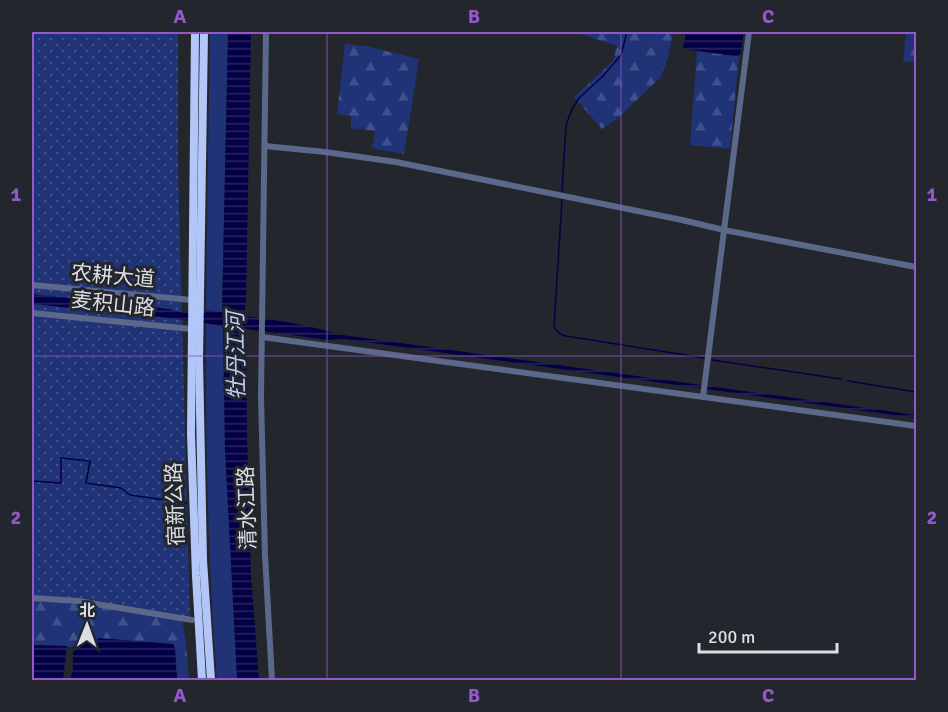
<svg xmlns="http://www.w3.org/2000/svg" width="948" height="712" viewBox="0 0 948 712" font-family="Signika,'Noto Sans SC',sans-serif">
  <defs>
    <pattern id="forest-firs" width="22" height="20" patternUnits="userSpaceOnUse" patternTransform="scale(1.5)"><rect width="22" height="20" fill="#203377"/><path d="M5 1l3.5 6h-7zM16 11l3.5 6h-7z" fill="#40508a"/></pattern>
    <pattern id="park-dots" width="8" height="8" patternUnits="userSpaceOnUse" patternTransform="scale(1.5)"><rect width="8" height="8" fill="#203377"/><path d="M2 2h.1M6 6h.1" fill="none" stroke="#40508a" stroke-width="1.8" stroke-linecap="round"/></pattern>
    <pattern id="water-rules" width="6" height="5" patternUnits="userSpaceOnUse" patternTransform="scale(1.5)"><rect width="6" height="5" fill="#040046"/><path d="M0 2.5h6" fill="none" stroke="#282561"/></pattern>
  </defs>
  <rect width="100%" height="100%" fill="#23262d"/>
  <path fill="#203377" d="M210 32H228L222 312 224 343 225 449 238 680H217C200 464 207 248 210 32Z"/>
  <g fill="url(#forest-firs)">
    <path d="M581 32H673L668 57 661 77 619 117 602 129 574 97 613 61 617 46 581 34Z"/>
    <path d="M906 32H916V63L903 61Z"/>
    <path d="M345 44 366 46 419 59 404 154 372 148 375 131 351 128V116L337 114Z"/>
    <path d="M697 51 739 56 730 149 690 145Z"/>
    <path d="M32 601 78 604 182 620 186 642 189 680H177L175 648 94 642H79L73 647 32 645Z"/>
  </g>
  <path fill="url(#park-dots)" d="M32 32H178V167L190 622 78 604 32 601Z"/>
  <g fill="url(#water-rules)">
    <path d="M228 32H251L246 300 244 316C275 320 306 324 336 334L916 415V418L344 339 328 340 246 329 247 434 251 575 259 680H237L225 449 223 326 170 318 32 304V294L169 309 184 313 204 314 206 310 222 312Z"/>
    <path d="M686 32H744L741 52 739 56H735L683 49Z"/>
    <path d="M99 638 173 644 175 648 177 680H70L73 670V647L79 642H94Z"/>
    <path d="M32 645 67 646 63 680H32Z"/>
  </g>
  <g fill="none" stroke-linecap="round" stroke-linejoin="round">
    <g stroke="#040046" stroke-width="1.5">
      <path d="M562 192 566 125 572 109 579 98 603 76 621 55 627 32"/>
      <path d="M562 200 554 327 560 334 566 336 704 358"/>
      <path d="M712 360 841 379"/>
      <path d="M848 381 916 392"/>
      <path d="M32 481 61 483V458L90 461 86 483 121 488 130 495 187 503"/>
    </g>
    <g stroke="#5b6889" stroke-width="6">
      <path d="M266 32 261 397 265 555 272 680"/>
      <path d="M265 146 325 152 396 162 682 220 724 230 916 267"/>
      <path d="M32 285 192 300"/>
      <path d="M32 313 191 329"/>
      <path d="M262 337 916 426"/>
      <path d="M703 397 749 32"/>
      <path d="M32 598 78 601 192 620"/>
    </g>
    <g stroke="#b2c6f7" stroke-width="8">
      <path d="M195 32 191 434 196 576 202 680"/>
      <path d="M204 32 199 360 203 560 211 680"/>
    </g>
  </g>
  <path fill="none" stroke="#9458c8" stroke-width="1.5" stroke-opacity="0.55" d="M327 32V680M621 32V680M32 356H916"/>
  <g text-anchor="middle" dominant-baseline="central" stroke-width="6" stroke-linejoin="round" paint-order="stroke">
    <g font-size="21" fill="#dddee3" stroke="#23262d">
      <text transform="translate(113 276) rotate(5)">农耕大道</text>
      <text transform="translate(113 304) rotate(6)">麦积山路</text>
      <text transform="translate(175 504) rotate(-92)">宿新公路</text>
      <text transform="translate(247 508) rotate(-92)">清水江路</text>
    </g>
    <g font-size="22" font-style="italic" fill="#bdcdf6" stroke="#23262d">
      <text transform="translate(236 356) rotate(-91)">牡丹江河</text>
    </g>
  </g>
  <rect width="948" height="712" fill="none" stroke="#23262d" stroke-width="66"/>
  <g transform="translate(87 625) rotate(1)" stroke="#23262d" stroke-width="4.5" paint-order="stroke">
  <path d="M0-4.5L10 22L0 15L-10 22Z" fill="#dddee3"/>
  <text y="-9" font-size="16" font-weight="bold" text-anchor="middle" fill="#dddee3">北</text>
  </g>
  <path d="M699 643v9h138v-9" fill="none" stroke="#dddee3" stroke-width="3"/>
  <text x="708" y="643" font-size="18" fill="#dddee3" stroke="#23262d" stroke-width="4.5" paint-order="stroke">200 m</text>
  <rect x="33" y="33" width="882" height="646" fill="none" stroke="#9458c8" stroke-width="2"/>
  <g font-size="20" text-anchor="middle" font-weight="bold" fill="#9458c8">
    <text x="180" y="23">A</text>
    <text x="474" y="23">B</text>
    <text x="768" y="23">C</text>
    <text x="16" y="201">1</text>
    <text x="932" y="201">1</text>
    <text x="16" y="524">2</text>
    <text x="932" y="524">2</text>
    <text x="180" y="702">A</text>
    <text x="474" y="702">B</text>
    <text x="768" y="702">C</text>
  </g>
</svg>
